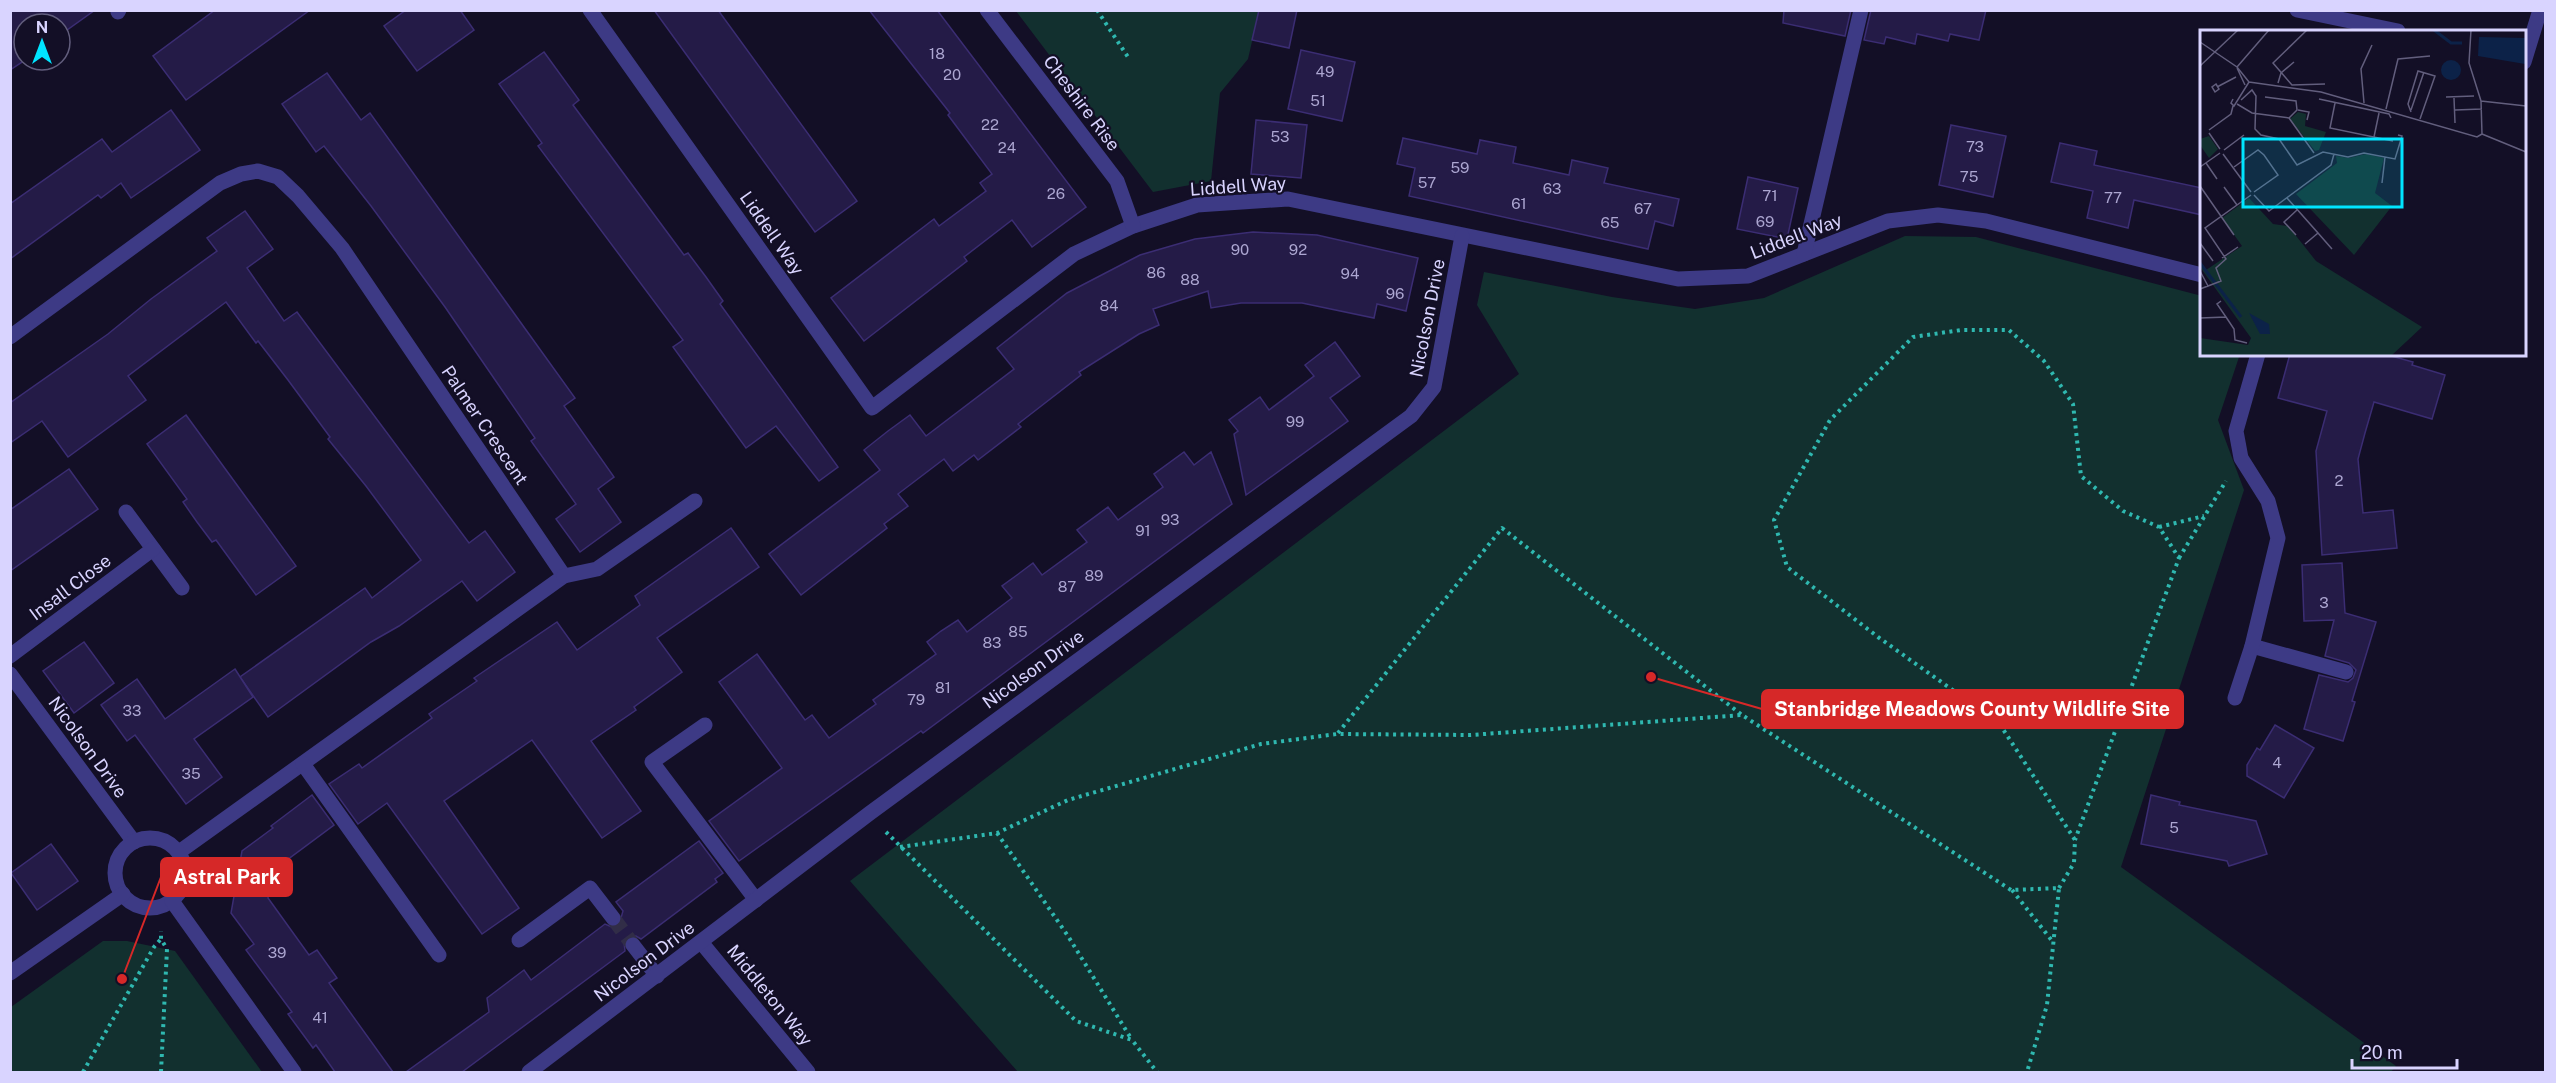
<svg xmlns="http://www.w3.org/2000/svg" width="2556" height="1083" viewBox="0 0 2556 1083" font-family="'Public Sans',sans-serif">
  <rect width="100%" height="100%" fill="#130f26"/>
  <g fill="#12302f">
    <path d="M1016 11H1259L1248 59 1220 93 1211 181 1153 192Z"/>
    <path d="M1905 236 1976 237 2202 296V354H2240L2218 420 2244 490 2121 867 2396 1066 2391 1072H1018L850 881 1519 374 1477 305 1484 272 1612 297 1695 309 1764 298Z"/>
    <path d="M103 941H127L175 951 262 1072H11V1007Z"/>
  </g>
  <g fill="#241b47" stroke="#3b2d73" stroke-width="1.5">
    <path d="M10 10H95L60 35V24H24L25 60 10 70Z"/>
    <path d="M215 10H310L186 100 153 56Z"/>
    <path d="M406 10H460L474 30 417 71 384 26Z"/>
    <path d="M654 10H718L857 201 815 232Z"/>
    <path d="M869 10H937L1086 207 1032 247 1012 220 964 257 967 261 864 341 831 298 934 219 939 226 986 191 980 183 992 174 948 115 950 113Z"/>
    <path d="M1259 10H1297L1289 48 1252 40Z"/>
    <path d="M1784 10H1851L1845 36 1783 23Z"/>
    <path d="M1871 10H1986L1979 40 1950 34 1948 41 1917 34 1915 44 1886 37 1884 44 1864 40Z"/>
    <path d="M1301 50 1355 62 1342 121 1288 109Z"/>
    <path d="M544 52 579 100 573 105 684 255 688 253 706 277 723 301 720 304 838 467 819 481 776 426 746 448 673 347 683 340 538 146 542 143 499 84Z"/>
    <path d="M327 73 361 120 370 113 575 398 564 406 614 477 598 489 621 522 580 552 556 519 576 504 531 441 535 438 445 307 371 206 324 146 316 152 282 104Z"/>
    <path d="M171 110 200 150 131 198 121 183 101 198 98 195 10 259V204L102 139 112 152Z"/>
    <path d="M1256 120 1307 125 1301 178 1251 174Z"/>
    <path d="M1951 125 2006 136 1993 197 1939 185Z"/>
    <path d="M1403 138 1477 154 1480 140 1516 147 1513 163 1569 175 1572 160 1608 168 1604 183 1679 199 1673 226 1655 221 1648 249 1409 196 1415 168 1397 164Z"/>
    <path d="M2060 143 2097 151 2094 165 2202 188V215L2134 200 2128 228 2087 218 2093 191 2051 182Z"/>
    <path d="M1748 177 1798 188 1787 239 1737 229Z"/>
    <path d="M245 211 273 249 247 268 284 321 297 312 469 543 485 531 515 572 477 601 462 581 399 626 371 642 268 717 240 677 365 588 372 598 421 560 366 486 328 439 330 437 288 380 258 341 256 343 226 302 128 376 146 400 68 457 42 421 10 443V403L108 334 151 299 217 251 207 238Z"/>
    <path d="M1253 232 1317 235 1418 258 1406 311 1377 304 1374 318 1302 303H1241L1211 308 1208 291 1153 309 1159 325 1139 334 1079 372 1081 375 1018 424 1021 427 978 460 974 455 953 471 944 459 898 494 908 506 884 524 887 528 801 595 769 554 880 470 864 450 888 431 910 415 926 436 1014 369 997 348 1067 293 1140 255 1195 239Z"/>
    <path d="M1335 342 1360 376 1330 398 1348 421 1246 495 1234 434 1238 431 1229 420 1260 397 1269 410 1314 376 1305 365Z"/>
    <path d="M2290 354H2384L2413 362 2412 365 2445 375 2432 419 2374 402 2365 433 2358 459 2363 513 2393 510 2397 548 2322 555 2316 451 2327 411 2278 398Z"/>
    <path d="M186 415 296 566 256 595 216 540 212 542 197 522 183 502 187 499 147 444Z"/>
    <path d="M1184 452 1194 465 1211 452 1232 504 923 733 921 731 739 861 709 821 782 768 719 682 757 654 805 720 812 715 829 738 876 704 873 700 936 654 927 642 941 631 958 620 967 632 1012 598 1002 586 1017 575 1033 563 1042 575 1087 542 1077 530 1108 507 1118 520 1163 487 1154 474Z"/>
    <path d="M69 469 98 509 10 571V510Z"/>
    <path d="M731 528 759 567 657 638 682 672 634 707 636 710 591 741 641 811 602 838 532 740 444 801 519 908 482 934 387 803 358 824 329 784 359 764 362 768 432 718 429 714 477 681 474 678 557 622 577 650 640 605 635 596Z"/>
    <path d="M2342 563 2345 613 2376 622 2352 701 2355 702 2343 741 2304 729 2319 675 2348 682 2353 678 2356 670 2349 663 2325 656 2334 620 2304 621 2302 565Z"/>
    <path d="M84 642 114 683 74 713 43 671Z"/>
    <path d="M235 669 253 697 194 739 222 777 186 804 135 735 127 741 101 705 137 679 165 719Z"/>
    <path d="M2275 725 2314 748 2284 798 2247 776V765L2257 748 2260 750Z"/>
    <path d="M312 795 334 825 271 872 268 898 309 955 317 950 337 978 329 983 393 1072H335L316 1045 313 1048 288 1014 292 1012 246 950 254 944 231 913 242 851 273 828 271 826Z"/>
    <path d="M2151 795 2180 802 2179 805 2256 821 2267 854 2229 866 2227 861 2141 844Z"/>
    <path d="M699 841 723 873 715 879 717 882 641 939 636 936 628 937 624 942 625 951 462 1072H406L489 1012 487 998 524 970 531 980 605 924 614 928 619 925 623 911 616 902Z"/>
    <path d="M51 844 78 881 37 910 11 873Z"/>
  </g>
  <g fill="none" stroke-linecap="round" stroke-linejoin="round">
    <path stroke="#312d47" stroke-width="15" stroke-dasharray="15 8" stroke-linecap="butt" d="M613 918 633 945"/>
    <g stroke="#2fb8b0" stroke-width="4" stroke-dasharray="3 4.5" stroke-linecap="butt">
      <path d="M1097 10 1128 57"/>
      <path d="M2159 527 2204 516"/>
      <path d="M2179 558 2226 481"/>
      <path d="M1338 733 1502 528 1742 715"/>
      <path d="M886 832 1076 1021 1132 1040 1157 1072"/>
      <path d="M997 833 1068 936 1132 1040"/>
      <path d="M900 847 997 833 1068 800 1261 744 1337 734 1471 735 1742 715 2011 890 2059 888 2047 1005 2027 1072"/>
      <path d="M2059 888 2074 863 2075 840 1999 723 1878 637 1787 567 1774 520 1830 420 1913 337 1961 330H2009L2044 361 2073 404 2081 476 2123 511 2159 527 2179 558 2075 840"/>
      <path d="M2012 890 2053 942"/>
      <path d="M83 1072 154 947 161 939"/>
      <path d="M161 1072 167 949 161 939V931"/>
    </g>
    <g stroke="#3d3a85" stroke-width="15">
      <path d="M590 10 872 408 1074 254 1133 226 1197 205 1288 199 1678 279 1748 276 1888 221 1938 215 1986 221 2202 275"/>
      <path d="M987 10 1117 181 1133 226"/>
      <path d="M2297 10 2398 31"/>
      <path d="M118 12 119 10"/>
      <path d="M2524 62 2540 10"/>
      <path d="M1804 254 1861 10"/>
      <path d="M10 337 220 183 241 174 258 171 278 177 298 196 342 248 564 576 179 852"/>
      <path d="M126 512 182 588"/>
      <path d="M564 576 597 569 695 501"/>
      <path d="M2252 646 2346 672"/>
      <path d="M10 656 153 549"/>
      <path d="M10 674 134 842"/>
      <path d="M2235 698 2252 646 2278 538 2268 501 2241 458 2236 431 2258 354"/>
      <path d="M705 725 652 762 756 900"/>
      <path d="M303 764 439 955"/>
      <circle cx="150" cy="873" r="35"/>
      <path d="M172 901 294 1072"/>
      <path d="M519 940 590 888 613 918"/>
      <path d="M701 942 808 1072"/>
      <path d="M633 945 657 976"/>
      <path d="M10 973 123 894"/>
      <path d="M529 1072 870 813 1411 416 1434 387 1462 236"/>
    </g>
  </g>
  <g text-anchor="middle" dominant-baseline="central" stroke-width="4.5" stroke-linejoin="round" paint-order="stroke">
    <g font-size="15" fill="#aca6d1">
      <text x="937" y="53">18</text>
      <text x="1325" y="71">49</text>
      <text x="952" y="74">20</text>
      <text x="1318" y="100">51</text>
      <text x="990" y="124">22</text>
      <text x="1280" y="136">53</text>
      <text x="1975" y="146">73</text>
      <text x="1007" y="147">24</text>
      <text x="1460" y="167">59</text>
      <text x="1969" y="176">75</text>
      <text x="1427" y="182">57</text>
      <text x="1552" y="188">63</text>
      <text x="1056" y="193">26</text>
      <text x="1770" y="195">71</text>
      <text x="2113" y="197">77</text>
      <text x="1519" y="203">61</text>
      <text x="1643" y="208">67</text>
      <text x="1765" y="221">69</text>
      <text x="1610" y="222">65</text>
      <text x="1240" y="249">90</text>
      <text x="1298" y="249">92</text>
      <text x="1156" y="272">86</text>
      <text x="1350" y="273">94</text>
      <text x="1190" y="279">88</text>
      <text x="1395" y="293">96</text>
      <text x="1109" y="305">84</text>
      <text x="1295" y="421">99</text>
      <text x="2339" y="480">2</text>
      <text x="1170" y="519">93</text>
      <text x="1143" y="530">91</text>
      <text x="1094" y="575">89</text>
      <text x="1067" y="586">87</text>
      <text x="2324" y="602">3</text>
      <text x="1018" y="631">85</text>
      <text x="992" y="642">83</text>
      <text x="943" y="687">81</text>
      <text x="916" y="699">79</text>
      <text x="132" y="710">33</text>
      <text x="2277" y="762">4</text>
      <text x="191" y="773">35</text>
      <text x="2174" y="827">5</text>
      <text x="277" y="952">39</text>
      <text x="320" y="1017">41</text>
    </g>
    <g font-size="18" fill="#d9d4ff" stroke="#130f26">
      <text transform="translate(1082 103) rotate(53)">Cheshire Rise</text>
      <text transform="translate(1238 186) rotate(-4)">Liddell Way</text>
      <text transform="translate(772 233) rotate(55)">Liddell Way</text>
      <text transform="translate(1796 236) rotate(-21)">Liddell Way</text>
      <text transform="translate(1427 318) rotate(-79)">Nicolson Drive</text>
      <text transform="translate(485 425) rotate(56)">Palmer Crescent</text>
      <text transform="translate(70 587) rotate(-37)">Insall Close</text>
      <text transform="translate(1033 669) rotate(-36)">Nicolson Drive</text>
      <text transform="translate(88 747) rotate(54)">Nicolson Drive</text>
      <text transform="translate(644 961) rotate(-37)">Nicolson Drive</text>
      <text transform="translate(770 995) rotate(51)">Middleton Way</text>
    </g>
  </g>
  <g transform="translate(2200 30)">
    <rect width="326" height="326" fill="#130f26"/>
    <path d="M98 82 106 84 105 96 126 102 119 120 115 121 90 89ZM9 106 18 119 9 128 0 115V109ZM166 124 184 128 175 163 192 176 154 225 96 164 137 133 136 126 149 128ZM49 168 73 194 87 196 93 202 116 231 222 297 192 325H0V308L48 315 51 308 0 237V233L6 240 42 216 22 188Z" fill="#12302f"/>
    <path d="M279 7 325 8V34L278 26ZM241 40a10 10 0 1 1 20 0a10 10 0 1 1-20 0ZM49 283 69 294 70 304H60Z" fill="#0c2248"/>
    <path fill="none" stroke="#0c2248" stroke-width="3" d="M234 0 251 13H262M0 233 41 287"/>
    <path fill="none" stroke="#625e7d" stroke-width="1.5" d="M107 0 73 33 92 55 125 54M271 0 269 33 281 71 282 104M0 12 37 37 49 52M0 36 38 0M37 37 69 0M37 38 45 55M49 52 121 62 277 107 282 104M78 53 81 43 94 32M16 54 19 59 15 62 12 57ZM17 57 36 47M65 67 96 71 97 80 89 88M246 67 274 66M254 68 255 93M33 69 31 73 34 76 49 52M119 69 189 84 191 88M41 70 52 60 56 66 55 99 61 105 79 109 97 135 123 122 148 127 164 123 195 129 202 106 198 105M281 71 326 76M135 73 130 98 193 111M164 73 161 39 172 15M37 74 52 83 89 88M186 79 198 29 230 26M98 80 109 82 107 90M211 80 224 42M255 80 282 79M211 82 208 74 218 41 235 46 220 89M89 88 114 123M9 100 31 84 33 76M9 103 20 119M282 104 326 122M174 107 179 83M24 120 44 105M23 124 51 162M6 133 17 149M0 137 20 123M34 137 58 120 64 125 78 145 54 162M182 153 185 127M0 156 34 205M24 157 37 175M54 165 69 181 131 135 134 124M87 168 118 203 105 214M118 203 132 219M96 205 84 192 97 180M0 213 13 231M22 228 38 217M0 241 8 256 0 259M8 256 21 251 16 238 26 229 5 198 51 165M26 287 34 299 35 310 47 313M0 288 26 287 17 274 21 271"/>
    <path fill="#00e5ff" fill-opacity="0.15" stroke="#00e5ff" stroke-width="3" d="M43 109H202V177H43Z"/>
    <rect width="326" height="326" fill="none" stroke="#d9d4ff" stroke-width="3"/>
  </g>
  <path fill="none" stroke="#d62828" stroke-width="2" d="M1651 677L1762 709M122 979L161 877"/>
  <g fill="#d62828" stroke="#130f26" stroke-width="2">
    <circle cx="1651" cy="677" r="6"/>
    <circle cx="122" cy="979" r="6"/>
  </g>
  <g fill="#d62828" stroke="#d62828" stroke-width="2">
    <rect x="1762" y="690" width="421" height="38" rx="6"/>
    <rect x="161" y="858" width="131" height="38" rx="6"/>
  </g>
  <g font-size="20" text-anchor="middle" font-weight="bold" fill="#fff">
    <text x="1972" y="716">Stanbridge Meadows County Wildlife Site</text>
    <text x="227" y="884">Astral Park</text>
  </g>
  <rect width="2556" height="1083" fill="none" stroke="#d9d4ff" stroke-width="24"/>
  <g transform="translate(42 42)"><circle r="28" fill="#130f26" stroke="#625e7d" stroke-width="1.5"/>
  <path d="M0-4.5L10 22L0 15L-10 22Z" fill="#00e5ff"/>
  <text y="-9" font-size="16" font-weight="bold" text-anchor="middle" fill="#d9d4ff">N</text>
  </g>
  <path d="M2352 1059v9h105v-9" fill="none" stroke="#d9d4ff" stroke-width="3"/>
  <text x="2361" y="1059" font-size="18" fill="#d9d4ff" stroke="#130f26" stroke-width="4.5" paint-order="stroke">20 m</text>
</svg>
